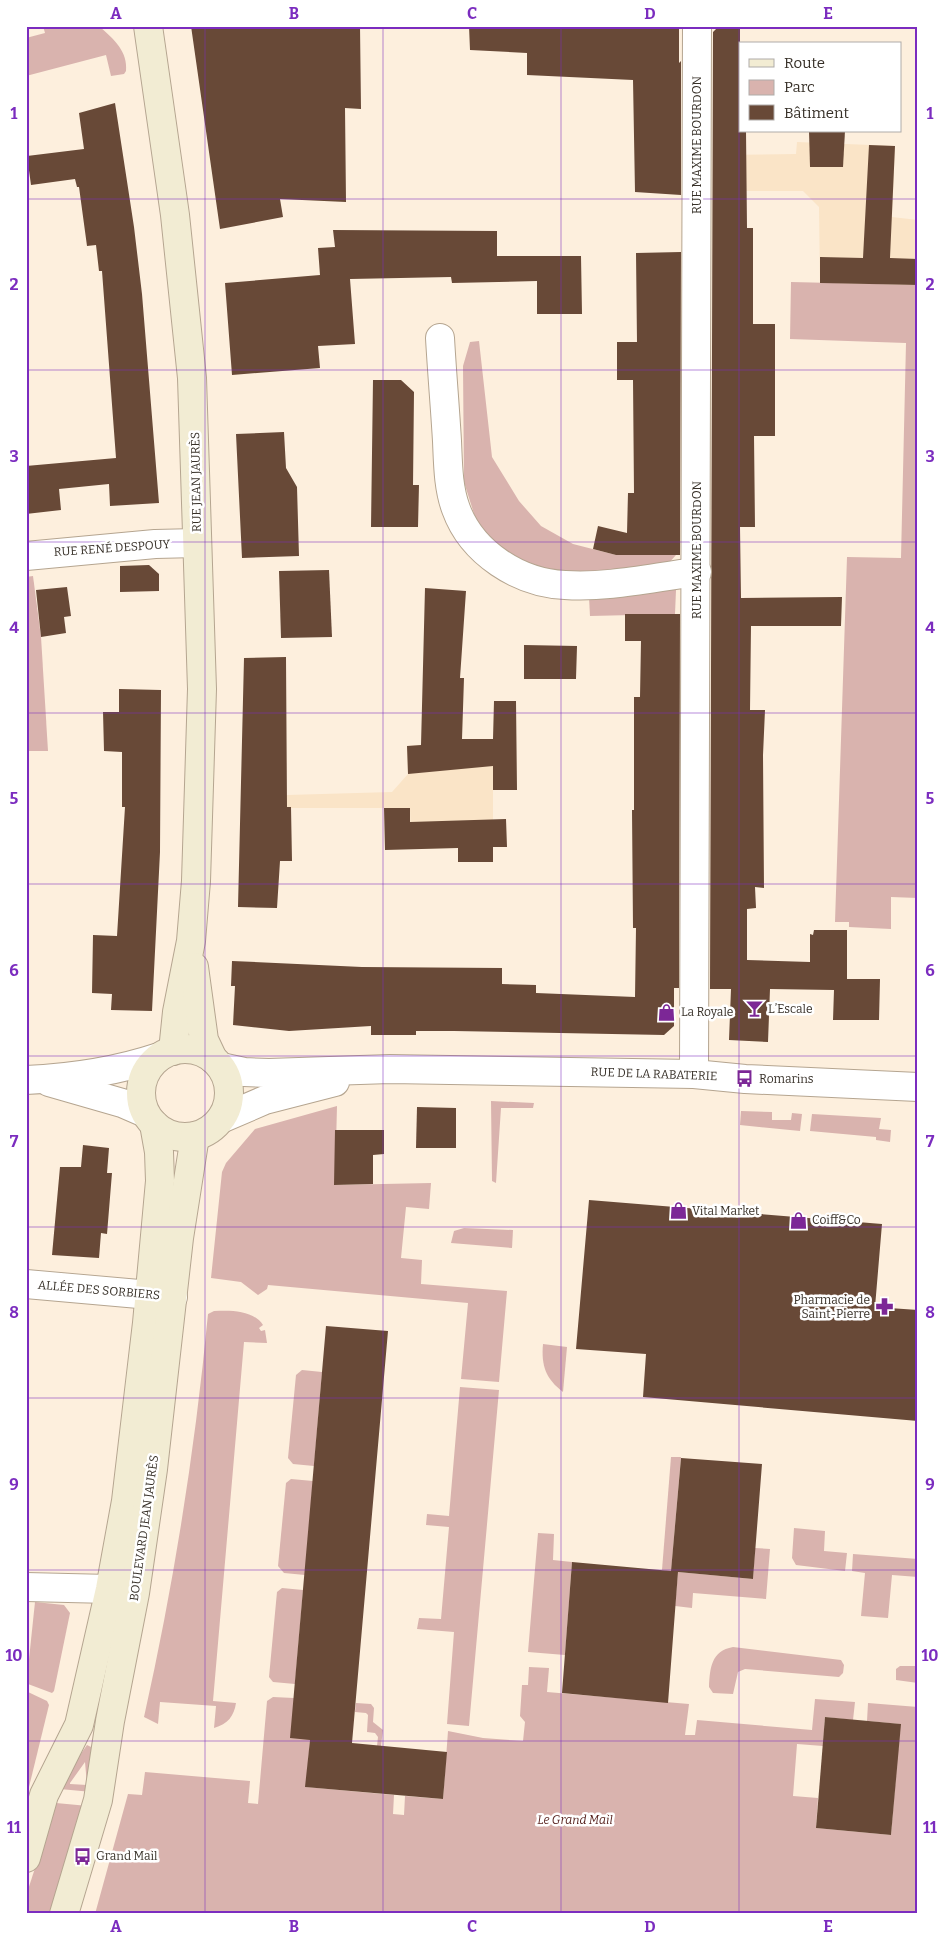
<svg xmlns="http://www.w3.org/2000/svg" width="944" height="1940" viewBox="0 0 944 1940" font-family="Bitter,serif">
  <rect width="100%" height="100%" fill="#fdefdd"/>
  <g fill="#fae4c7">
    <path d="M797 142 895 146 892 217 918 220V285L820 283 819 207 803 191H713L715 155 796 154Z"/>
    <path d="M493 739V847L411 849 410 808H241L287 795 392 792 408 774 407 746Z"/>
  </g>
  <g fill="#d9b3ae" fill-rule="evenodd">
    <path d="M43 26 101 28C114 39 128 52 126 71L124 74 111 76 106 55 26 76V38L45 33Z"/>
    <path d="M791 282 918 285V898L891 897V929L849 927V922H835L847 557 901 558 906 343 790 339Z"/>
    <path d="M479 341 492 457 519 501 541 526 573 544 616 555H676L668 564 573 575 525 568 488 539 476 520 464 482 463 366 470 342Z"/>
    <path d="M33 576 41 637 48 751H26V577Z"/>
    <path d="M671 589 676 590 675 614 590 616 589 597Z"/>
    <path d="M491 1101 534 1103 533 1108H501L496 1183 492 1181Z"/>
    <path d="M337 1106 335 1185 431 1183 429 1209 406 1207 401 1258 422 1260 421 1284 507 1291 499 1382 461 1379 468 1303 268 1285 267 1289 258 1295 241 1282 211 1278 222 1172 226 1163 255 1129Z"/>
    <path d="M741 1111 772 1112V1120H791L792 1113 802 1114 800 1131 740 1125Z"/>
    <path d="M812 1114 881 1118 879 1129 891 1130 890 1142 876 1140V1137L810 1131Z"/>
    <path d="M464 1228 513 1230 512 1248 451 1243 454 1231Z"/>
    <path d="M214 1311C231 1310 253 1310 263 1325L259 1328 261 1331 265 1330 267 1343 244 1342 213 1701 236 1703C234 1716 228 1724 214 1728L216 1706 160 1702 158 1724 144 1717C174 1583 195 1450 208 1314Z"/>
    <path d="M543 1344 567 1347 563 1392C546 1379 541 1366 543 1344Z"/>
    <path d="M302 1370 322 1372 314 1466 293 1464 288 1458 296 1375Z"/>
    <path d="M460 1387 499 1390 469 1726 447 1724 454 1632 417 1629 419 1618 441 1619 449 1527 426 1525 427 1514 449 1516Z"/>
    <path d="M671 1457H681L671 1572 662 1570Z"/>
    <path d="M291 1479 313 1481 305 1575 284 1573 278 1566 286 1483Z"/>
    <path d="M794 1528 825 1531 824 1551 847 1553 845 1571 796 1565 792 1558Z"/>
    <path d="M538 1533 554 1534 553 1560 572 1562 565 1655 528 1652Z"/>
    <path d="M755 1548 770 1549 766 1599 693 1593 692 1608 675 1606 678 1572 753 1579Z"/>
    <path d="M853 1554 918 1559V1577L892 1575 888 1618 861 1616 865 1573 852 1571Z"/>
    <path d="M282 1588 303 1590 295 1684 273 1682 269 1677 277 1592Z"/>
    <path d="M35 1602 64 1605 70 1613 54 1691 52 1693 28 1684 27 1678Z"/>
    <path d="M733 1647 841 1660 844 1665 843 1673 839 1677 745 1669 738 1672 733 1694 713 1693 709 1687C710 1668 711 1651 733 1647Z"/>
    <path d="M900 1666H918V1683L896 1680V1669Z"/>
    <path d="M529 1667 549 1668 547 1692 689 1704 685 1735H695L697 1720 812 1730 815 1699 855 1702 853 1720 825 1717 823 1746 797 1744 793 1796 818 1798 816 1828 891 1835 900 1724 867 1721 868 1703 918 1707V1914H95L128 1794 142 1795 145 1772 250 1781 248 1803 258 1804 267 1701 273 1697 294 1698 310 1740 306 1787 394 1795 393 1814 404 1815 405 1796 443 1799 448 1731 483 1738 523 1741 525 1722 520 1716 522 1685H528Z"/>
    <path d="M28 1692 47 1701 49 1705 29 1787 26 1786Z"/>
    <path d="M356 1703 371 1704 374 1708 373 1722 383 1730 381 1746H377L378 1737 375 1733 367 1732 368 1715 366 1713 355 1712Z"/>
    <path d="M87 1745 91 1747 96 1781 92 1792 60 1789 64 1778ZM85 1762 87 1785 70 1784V1783Z"/>
    <path d="M56 1803 88 1806 55 1914H26V1896Z"/>
  </g>
  <g fill="#684937">
    <path d="M191 26H360L361 109 345 108 346 202 280 199 283 217 220 229Z"/>
    <path d="M469 26H679V63L681 61V195L635 192 633 80 527 75V53L470 50Z"/>
    <path d="M719 26H740V131H746L747 228H753V324H775V436H754L755 527H740L741 598 842 597 841 626H751L750 710H765L763 755 764 888 755 887 756 908 747 909V960L810 962V934L813 935 814 930H847V979H880L879 1020H833L834 990 770 989 768 1042 729 1040 731 989H710L713 32Z"/>
    <path d="M115 103 134 227 142 294 159 503 110 506 109 484 59 489 61 510 26 514V466L116 458 102 271H99L96 245 87 246 79 187H77L75 179 31 185 27 156 84 149 79 113Z"/>
    <path d="M809 131H845L843 167H810Z"/>
    <path d="M869 145 895 146 890 258 918 259V285L820 283V257L863 258Z"/>
    <path d="M333 230 497 231V256H581L582 314H537V281L452 283 451 277 350 279 355 344 318 346 320 368 232 375 225 283 320 275 318 248 335 247Z"/>
    <path d="M681 252 680 555H616L593 549 598 526 627 533 628 493H634L633 380H617V342H637L636 253Z"/>
    <path d="M373 380H401L414 392 413 485H419L418 527H371Z"/>
    <path d="M284 432 286 468 297 487 299 556 242 558 236 434Z"/>
    <path d="M149 565 159 574V591L120 592V566Z"/>
    <path d="M329 570 332 637 281 638 279 571Z"/>
    <path d="M67 587 71 616 64 617 66 633 41 637 36 590Z"/>
    <path d="M425 588 466 591 460 678H464L462 739H493L494 701H516L517 790H493V766L408 774 407 746 421 745Z"/>
    <path d="M625 614H680L679 988H674V1026L664 1035 454 1031H416V1035H371V1026L289 1031 233 1025 235 986H231L232 961 362 967 502 968V984L536 985V993L635 997 636 928H633L632 810H634V697H640L641 641H625Z"/>
    <path d="M524 645 577 646 576 679H524Z"/>
    <path d="M286 657 287 807H291L292 861H280L277 908 238 907 244 658Z"/>
    <path d="M119 689 161 690 160 852 152 1011 111 1010 112 994 92 993 93 935 117 936 125 807H122V752L104 751 103 712H119Z"/>
    <path d="M384 808H410V822L506 819 507 847H493V862H458V848L385 850Z"/>
    <path d="M417 1107 456 1108V1148H416Z"/>
    <path d="M335 1130H384V1154L373 1155V1184L334 1185Z"/>
    <path d="M83 1145 109 1148 107 1173H112L107 1234 101 1233 99 1258 52 1255 60 1167H81Z"/>
    <path d="M589 1200 882 1224 875 1307 918 1310V1421L643 1397 646 1354 576 1349Z"/>
    <path d="M326 1326 388 1331 352 1743 447 1752 443 1799 305 1787 310 1740 290 1738Z"/>
    <path d="M681 1458 762 1464 753 1579 678 1572 668 1703 562 1693 572 1562 671 1571Z"/>
    <path d="M825 1717 901 1724 891 1835 816 1828Z"/>
  </g>
  <g fill="none" stroke-linecap="round" stroke-linejoin="round">
    <defs>
      <g id="street">
        <path d="M440 338C442 373 445 407 447 441 448 463 448 488 456 509 472 553 519 583 565 585 609 588 654 577 697 572"/>
        <path d="M26 556 155 544 197 543"/>
        <path d="M221 1067 244 1072 269 1073 390 1069 694 1074 745 1079 918 1087"/>
        <path d="M694 1074 697 26"/>
        <path d="M26 1080C71 1078 117 1071 159 1057"/>
        <path d="M49 1082 122 1103 145 1113"/>
        <path d="M221 1119 265 1100 335 1082"/>
        <path d="M26 1284 173 1297"/>
        <path d="M26 1587 110 1589 132 1592"/>
      </g>
      <g id="secondary">
        <path d="M148 26 175 215 192 378 202 689 196 881 191 941 177 1012 173 1051"/>
        <path d="M194 967 204 1040 213 1059"/>
        <circle cx="185" cy="1093" r="44"/>
        <path d="M26 1858 44 1795 79 1725 110 1589 126 1501 147 1323 160 1181 159 1152 154 1124"/>
        <path d="M64 1914 98 1800 110 1721 135 1593 153 1469 179 1238 195 1136"/>
      </g>
    </defs>
    <use href="#street" stroke="#b5a590" stroke-width="30"/>
    <use href="#secondary" stroke="#b5a590" stroke-width="30"/>
    <use href="#street" stroke="#fff" stroke-width="28"/>
    <use href="#secondary" stroke="#f2ecd3" stroke-width="28"/>
  </g>
  <path fill="none" stroke="#7b2cbf" stroke-width="1" stroke-opacity="0.55" d="M205 26V1914M383 26V1914M561 26V1914M739 26V1914M26 199H918M26 370H918M26 542H918M26 713H918M26 884H918M26 1056H918M26 1227H918M26 1398H918M26 1570H918M26 1741H918"/>
  <defs>
    <symbol id="bar-bare" viewBox="-9 -9 18 18"><path d="M-6-5H6L.8 .8V4.5H3.5V6h-7V4.5H-.8V.8Z" fill="#7c2796" stroke="#fff" stroke-width="2.5" paint-order="stroke"/></symbol>
    <symbol id="shop-bare" viewBox="-9 -9 18 18"><path d="M-5-2.5h2.3a2.7 3.5 0 0 1 5.4 0H5L5.5 6h-11ZM-1.5-2.5h3a1.5 2.3 0 0 0-3 0Z" fill="#7c2796" stroke="#fff" stroke-width="2.5" paint-order="stroke"/></symbol>
    <symbol id="bus-bare" viewBox="-9 -9 18 18"><path d="M-5-6H5V4H4V6H2V4H-2V6H-4V4H-5ZM-3.5-4V0h7V-4ZM-3.5 1.2v1.5H-2V1.2ZM2 1.2v1.5H3.5V1.2Z" fill="#7c2796" stroke="#fff" stroke-width="2.5" paint-order="stroke"/></symbol>
    <symbol id="pharmacy-bare" viewBox="-9 -9 18 18"><path d="M-2-6h4v4h4v4h-4v4h-4v-4h-4v-4h4Z" fill="#7c2796" stroke="#fff" stroke-width="2.5" paint-order="stroke"/></symbol>
  </defs>
  <g fill-rule="evenodd">
    <use href="#bar-bare" x="742" y="996" width="25" height="25"/>
    <use href="#shop-bare" x="654" y="1000" width="25" height="25"/>
    <use href="#bus-bare" x="732" y="1066" width="25" height="25"/>
    <use href="#shop-bare" x="666" y="1198" width="25" height="25"/>
    <use href="#shop-bare" x="786" y="1208" width="25" height="25"/>
    <use href="#pharmacy-bare" x="872" y="1294" width="25" height="25"/>
    <use href="#bus-bare" x="70" y="1844" width="25" height="25"/>
  </g>
  <g text-anchor="middle" dominant-baseline="central" stroke-width="5" stroke-linejoin="round" paint-order="stroke">
    <g font-size="12" fill="#373028" stroke="#fff">
      <text transform="translate(697 145) rotate(-90)">RUE MAXIME BOURDON</text>
      <text transform="translate(196 482) rotate(-91)">RUE JEAN JAURÈS</text>
      <text transform="translate(112 548) rotate(-4)">RUE RENÉ DESPOUY</text>
      <text transform="translate(697 550) rotate(-90)">RUE MAXIME BOURDON</text>
      <text transform="translate(654 1074) rotate(2)">RUE DE LA RABATERIE</text>
      <text transform="translate(99 1290) rotate(5)">ALLÉE DES SORBIERS</text>
      <text transform="translate(144 1528) rotate(-82)">BOULEVARD JEAN JAURÈS</text>
    </g>
    <g font-size="12" fill="#373028" stroke="#fff" text-anchor="start">
      <text x="768" y="1009">L’Escale</text>
      <text x="681" y="1012">La Royale</text>
      <text x="759" y="1079">Romarins</text>
      <text x="692" y="1211">Vital Market</text>
      <text x="812" y="1220">Coiff&amp;Co</text>
      <text x="870" y="1300" text-anchor="end">Pharmacie de<tspan x="870" dy="14">Saint-Pierre</tspan></text>
      <text x="96" y="1856">Grand Mail</text>
    </g>
    <g font-size="12" font-style="italic" fill="#551f1b" stroke="#fff">
      <text x="575" y="1820">Le Grand Mail</text>
    </g>
  </g>
  <rect width="944" height="1940" fill="none" stroke="#ffffff" stroke-width="55"/>
  <rect x="739" y="42" width="162" height="90" fill="#ffffff" stroke="#afaca9"/>
  <rect x="749" y="59" width="25" height="8" fill="#f2ecd3" stroke="#afaca9"/>
  <text x="784" y="68" font-size="15" fill="#373028">Route</text>
  <rect x="749" y="80" width="25" height="15" fill="#d9b3ae" stroke="#afaca9"/>
  <text x="784" y="92" font-size="15" fill="#373028">Parc</text>
  <rect x="749" y="105" width="25" height="15" fill="#684937" stroke="#afaca9"/>
  <text x="784" y="118" font-size="15" fill="#373028">Bâtiment</text>
  <rect x="28" y="28" width="888" height="1884" fill="none" stroke="#7b2cbf" stroke-width="2"/>
  <g font-size="16" text-anchor="middle" font-weight="bold" fill="#7b2cbf">
    <text x="116" y="19">A</text>
    <text x="294" y="19">B</text>
    <text x="472" y="19">C</text>
    <text x="650" y="19">D</text>
    <text x="828" y="19">E</text>
    <text x="14" y="119">1</text>
    <text x="930" y="119">1</text>
    <text x="14" y="290">2</text>
    <text x="930" y="290">2</text>
    <text x="14" y="462">3</text>
    <text x="930" y="462">3</text>
    <text x="14" y="633">4</text>
    <text x="930" y="633">4</text>
    <text x="14" y="804">5</text>
    <text x="930" y="804">5</text>
    <text x="14" y="976">6</text>
    <text x="930" y="976">6</text>
    <text x="14" y="1147">7</text>
    <text x="930" y="1147">7</text>
    <text x="14" y="1318">8</text>
    <text x="930" y="1318">8</text>
    <text x="14" y="1490">9</text>
    <text x="930" y="1490">9</text>
    <text x="14" y="1661">10</text>
    <text x="930" y="1661">10</text>
    <text x="14" y="1833">11</text>
    <text x="930" y="1833">11</text>
    <text x="116" y="1932">A</text>
    <text x="294" y="1932">B</text>
    <text x="472" y="1932">C</text>
    <text x="650" y="1932">D</text>
    <text x="828" y="1932">E</text>
  </g>
</svg>
